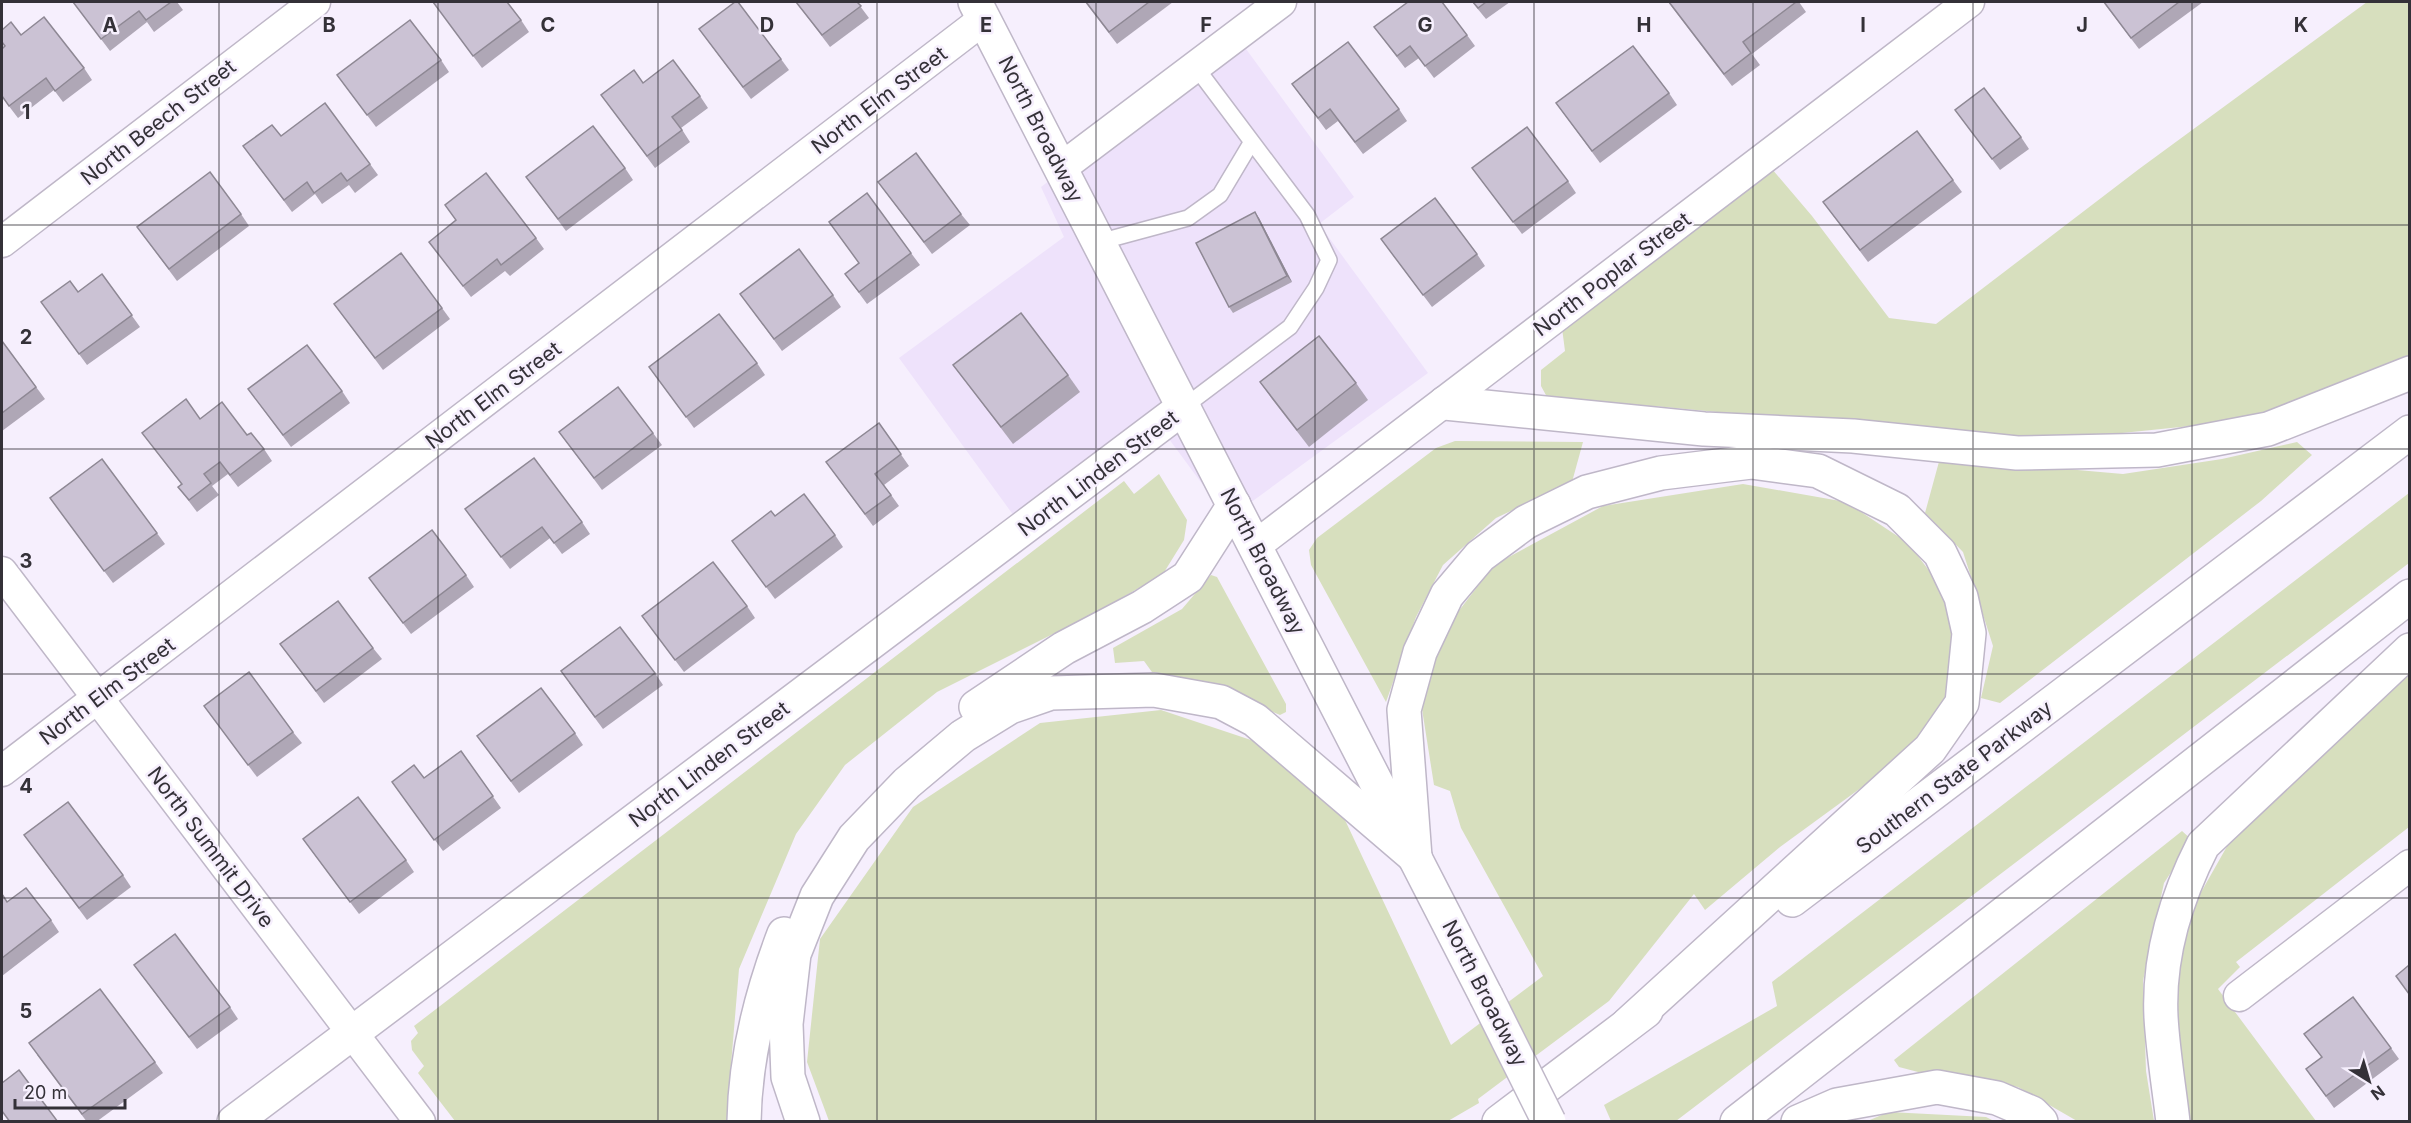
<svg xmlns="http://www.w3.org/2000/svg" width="2411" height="1123" viewBox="0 0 2411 1123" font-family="Inter,sans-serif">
  <rect width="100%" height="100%" fill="#f6effd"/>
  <path fill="#eee2fb" d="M1238 38 1354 197 1319 224 1428 373 1228 519 1152 416 1014 516 899 358 1064 237 1041 187Z"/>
  <g fill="#d7dfbe">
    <path d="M2367 2H2409V360L2259 419 2034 442 1654 406 1564 405 1547 397 1541 386V370L1565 351 1562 328 1772 169 1812 216 1889 318 1936 324 2139 169Z"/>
    <path d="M1455 441 1583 442 1572 482 1496 518 1443 565 1416 617 1386 702 1311 565 1309 550 1317 538 1436 448Z"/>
    <path d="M2297 442 2312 455 2261 501 2000 703 1981 698 1993 646 1963 552 1925 513 1940 458 2123 474 2222 459Z"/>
    <path d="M1159 474 1187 520 1184 540 1163 574 1099 611 937 692 845 765 796 834 739 969 730 1077 729 1121H455L418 1073 424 1066 412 1050 411 1041 418 1033 414 1026 1124 481 1134 494Z"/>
    <path d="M1743 484 1846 502 1908 543 1953 602 1951 687 1917 747 1780 847 1705 910 1694 894 1609 1001 1478 1099 1479 1103 1448 1121H829L807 1062 820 939 913 807 1040 723 1161 710 1272 747 1345 820 1451 1045 1543 976 1461 828 1450 791 1434 785 1422 709 1441 634 1494 565 1603 506Z"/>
    <path d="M2409 493V563L1676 1121H1611L1604 1105 1777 1006 1772 982Z"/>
    <path d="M1211 575 1217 577 1286 704V712L1280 715 1206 683 1157 679 1144 661 1115 663 1113 648 1182 609Z"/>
    <path d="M2409 674V827L2236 962 2240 967 2218 989 2316 1121H2189L2174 995 2191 910 2247 811 2326 739Z"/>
    <path d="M2182 831 2192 840 2164 883 2143 981 2146 1071 2154 1121H2077L2018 1087 1918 1072 1899 1067 1894 1060Z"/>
    <path d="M1889 1112 1986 1117 1994 1121 1865 1122Z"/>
  </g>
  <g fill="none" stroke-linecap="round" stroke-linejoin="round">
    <defs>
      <g id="service">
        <path d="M1099 242 1188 218 1220 195 1251 143"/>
        <path d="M1184 407 1290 327 1316 288 1329 260 1307 215 1195 66"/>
      </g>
      <g id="minor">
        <path d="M1061 168 1281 2"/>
        <path d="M2 242 315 2"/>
        <path d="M1255 546 1969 2"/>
        <path d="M2 572 420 1122"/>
        <path d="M2 771 984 19"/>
        <path d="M2239 996 2410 865"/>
      </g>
      <path id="tertiary" d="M234 1122 1184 407"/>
      <path id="secondary" d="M975 2 1486 996"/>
      <g id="motorway">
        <path d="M1445 403 1704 429 1853 436 2017 453 2157 450 2268 429 2410 373"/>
        <path d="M976 707 1064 648 1142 607 1188 577 1234 505"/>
        <path d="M1415 857 1404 710 1420 652 1447 595 1480 556 1526 522 1587 492 1661 473 1751 462 1818 471 1897 510 1940 553 1961 597 1969 633 1962 703 1930 749 1628 1024"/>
        <path d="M1792 900 2410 432"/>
        <path d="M744 1122C745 1057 761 994 784 934"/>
        <path d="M803 1122 788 1077 786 1024 794 954 817 896 854 838 907 783 963 736 1010 707 1051 693 1154 690 1221 702 1255 720 1415 857"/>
        <path d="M1499 1122 1646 1011"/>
        <path d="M1737 1122 2410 596"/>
        <path d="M1798 1122 1837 1105 1937 1087 1997 1098 2032 1113 2041 1122"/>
        <path d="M2173 1122C2169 1087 2163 1052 2161 1017 2158 956 2176 898 2203 845L2410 650"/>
      </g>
    </defs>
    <use href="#service" stroke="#bfb7c8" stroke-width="18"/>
    <use href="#minor" stroke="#bfb7c8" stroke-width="33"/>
    <use href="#tertiary" stroke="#bfb7c8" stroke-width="36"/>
    <use href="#secondary" stroke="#bfb7c8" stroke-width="36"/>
    <use href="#motorway" stroke="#bfb7c8" stroke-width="36"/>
    <use href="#service" stroke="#fff" stroke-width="15"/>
    <use href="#minor" stroke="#fff" stroke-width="30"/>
    <use href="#tertiary" stroke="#fff" stroke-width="33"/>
    <use href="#secondary" stroke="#fff" stroke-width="33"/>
    <use href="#motorway" stroke="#fff" stroke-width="33"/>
    <defs>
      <path id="secondary-bridge" d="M1486 996 1549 1122"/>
    </defs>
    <use href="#secondary-bridge" stroke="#bfb7c8" stroke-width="36" stroke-linecap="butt"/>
    <use href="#secondary-bridge" stroke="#fff" stroke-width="33"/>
  </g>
  <g fill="#afa7b6">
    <path d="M73 2H177L183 10 154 32 147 22 110 51Z"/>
    <path d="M433 2 521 20 529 32 482 68Z"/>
    <path d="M796 2H857L869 18 830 47Z"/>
    <path d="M1085 2H1173L1117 44Z"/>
    <path d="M1472 2H1510L1486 19Z"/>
    <path d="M1668 2H1799L1806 12 1752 54 1760 65 1732 86Z"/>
    <path d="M2103 2H2203L2139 49Z"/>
    <path d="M1374 27 1467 35 1475 46 1434 78 1419 58 1405 68Z"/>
    <path d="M699 29 781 59 789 70 751 99Z"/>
    <path d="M21 35 84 68 92 80 63 102 54 90 18 118 2 97V49L4 46 2 42Z"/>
    <path d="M441 60 449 72 376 127 337 75Z"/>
    <path d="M643 83 700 96 708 108 681 128 690 142 655 168 601 95Z"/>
    <path d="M1292 84 1399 109 1407 121 1363 154 1338 121 1326 130Z"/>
    <path d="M1669 93 1677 105 1600 163 1556 103Z"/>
    <path d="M1955 110 2021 137 2029 149 2000 170Z"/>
    <path d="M281 136 370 164 378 175 355 193 349 185 322 204 315 194 292 212 243 146Z"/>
    <path d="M625 168 633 180 566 231 526 177Z"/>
    <path d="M1472 168 1568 181 1576 193 1522 234Z"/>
    <path d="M1953 180 1962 192 1868 262 1823 202Z"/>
    <path d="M878 182 961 214 970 225 932 254Z"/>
    <path d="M445 205 536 238 544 249 510 276 505 271 471 297 429 242 456 220Z"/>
    <path d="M241 214 249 226 177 281 137 227Z"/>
    <path d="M1259 218 1292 282 1233 313 1229 307Z"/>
    <path d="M829 222 911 253 920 265 867 304 845 274 859 263Z"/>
    <path d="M1381 239 1477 254 1485 266 1432 307Z"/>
    <path d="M102 274 140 327 87 365 41 302 78 292Z"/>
    <path d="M740 294 833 295 841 307 782 351Z"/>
    <path d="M334 304 442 308 450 319 383 370Z"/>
    <path d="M2 341 45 399 2 431Z"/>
    <path d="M757 363 765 375 694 428 649 367Z"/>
    <path d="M953 365 1068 375 1080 392 1013 444Z"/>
    <path d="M1260 382 1356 383 1368 400 1309 447 1272 399Z"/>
    <path d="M248 389 342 391 350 403 291 447Z"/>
    <path d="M200 419 247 435 264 449 272 461 238 487 228 474 212 486 219 495 197 512 178 487 181 484 142 433Z"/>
    <path d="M879 423 909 466 884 485 899 506 873 526 835 474Z"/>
    <path d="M559 432 653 433 662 445 602 490Z"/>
    <path d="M102 459 165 544 113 583 50 498Z"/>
    <path d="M465 509 582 522 590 534 562 554 550 538 510 569Z"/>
    <path d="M775 516 835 535 843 547 775 599 732 541Z"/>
    <path d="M466 575 474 587 411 634 369 578Z"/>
    <path d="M747 606 755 618 684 672 642 616Z"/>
    <path d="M280 644 373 648 382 659 324 703Z"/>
    <path d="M655 673 663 685 603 729 569 683Z"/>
    <path d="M204 706 293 732 302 743 257 777Z"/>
    <path d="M575 733 583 745 519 793 477 736Z"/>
    <path d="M461 751 501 808 443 851 392 782 424 778Z"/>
    <path d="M24 835 123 875 131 887 87 920Z"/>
    <path d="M303 839 406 860 414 872 359 914Z"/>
    <path d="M2 894 7 902 51 920 59 932 2 976Z"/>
    <path d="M134 965 230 1007 238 1019 197 1049Z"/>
    <path d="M2304 1034 2391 1048 2399 1059 2334 1108 2306 1069 2322 1058Z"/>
    <path d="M37 1055 155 1062 163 1073 96 1122H87Z"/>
  </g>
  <path fill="#8e8894" d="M1255 212 1259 218 1292 282 1287 276Z"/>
  <g fill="#cbc2d4" stroke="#8e8894" stroke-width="1.5">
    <path d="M73 2H171L146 20 139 11 101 39Z"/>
    <path d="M433 2H507L521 20 473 56Z"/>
    <path d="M735 2H738L781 59 743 87 699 29Z"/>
    <path d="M796 2H857L861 6 822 35Z"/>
    <path d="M1086 2H1149L1109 32Z"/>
    <path d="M1408 2H1442L1467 35 1425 66 1410 46 1397 56 1374 27Z"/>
    <path d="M1473 2H1486L1478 8Z"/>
    <path d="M1669 2H1796L1743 42 1751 53 1724 74Z"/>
    <path d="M2104 2H2179L2131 38Z"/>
    <path d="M44 17 84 68 55 91 46 78 9 106 2 96V49L5 46 2 42V30L11 22 21 35Z"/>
    <path d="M410 20 441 60 367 115 337 75Z"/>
    <path d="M1348 42 1399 109 1355 142 1330 109 1318 118 1292 84Z"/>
    <path d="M1633 46 1669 93 1592 151 1556 103Z"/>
    <path d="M673 60 700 96 672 117 682 130 647 156 601 95 634 70 643 83Z"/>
    <path d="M1984 88 2021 137 1992 159 1955 110Z"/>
    <path d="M325 103 370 164 347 181 341 173 314 193 307 182 284 200 243 146 272 125 281 136Z"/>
    <path d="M593 126 625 168 558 219 526 177Z"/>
    <path d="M1527 127 1568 181 1513 222 1472 168Z"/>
    <path d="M1917 131 1953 180 1860 250 1823 202Z"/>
    <path d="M916 153 961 214 924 242 878 182Z"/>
    <path d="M210 172 241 214 169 269 137 227Z"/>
    <path d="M486 173 536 238 501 265 497 259 463 286 429 242 456 220 445 205Z"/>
    <path d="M867 193 911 253 859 292 845 274 859 263 829 222Z"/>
    <path d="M1435 198 1477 254 1423 295 1381 239Z"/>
    <path d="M1255 212 1287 276 1229 307 1196 243Z"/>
    <path d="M799 249 833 295 774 339 740 294Z"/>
    <path d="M401 253 442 308 375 358 334 304Z"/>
    <path d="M102 274 132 315 79 354 41 302 70 281 78 292Z"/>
    <path d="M1021 313 1068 375 1001 427 953 365Z"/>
    <path d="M719 314 757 363 686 417 649 367Z"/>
    <path d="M1319 336 1356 383 1297 430 1260 382Z"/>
    <path d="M2 341 36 387 2 413Z"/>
    <path d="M307 345 342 391 283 435 248 389Z"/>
    <path d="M618 387 653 433 594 478 559 432Z"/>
    <path d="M186 399 200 419 222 402 247 435 251 433 264 449 230 475 220 462 204 474 211 483 189 500 178 487 182 484 142 433Z"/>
    <path d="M879 423 901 454 875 474 891 495 865 514 826 462Z"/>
    <path d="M534 458 582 522 554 543 542 527 501 557 465 509Z"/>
    <path d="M102 459 157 533 104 571 50 498Z"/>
    <path d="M804 494 835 535 766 587 732 541 771 511 775 516Z"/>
    <path d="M432 530 466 575 403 623 369 578Z"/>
    <path d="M713 562 747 606 675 660 642 616Z"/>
    <path d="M338 601 373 648 316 691 280 644Z"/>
    <path d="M620 627 655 673 595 717 561 671Z"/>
    <path d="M249 672 293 732 248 765 204 706Z"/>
    <path d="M541 688 575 733 511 781 477 736Z"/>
    <path d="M461 751 493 796 434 840 392 782 414 765 424 778Z"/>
    <path d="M358 797 406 860 350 902 303 839Z"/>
    <path d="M68 802 123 875 79 908 24 835Z"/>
    <path d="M26 888 51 920 2 958V894L7 902Z"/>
    <path d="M175 934 230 1007 189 1037 134 965Z"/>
    <path d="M2409 965V994L2396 976Z"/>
    <path d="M100 989 155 1062 82 1114 29 1043Z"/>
    <path d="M2353 997 2391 1048 2326 1096 2306 1069 2322 1057 2304 1034Z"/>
    <path d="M19 1070 58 1122H10L2 1111V1083Z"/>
  </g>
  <path fill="none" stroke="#343138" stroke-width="1.5" stroke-opacity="0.55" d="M219 2V1122M438 2V1122M658 2V1122M877 2V1122M1096 2V1122M1315 2V1122M1534 2V1122M1753 2V1122M1973 2V1122M2192 2V1122M2 225H2410M2 449H2410M2 674H2410M2 898H2410"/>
  <g text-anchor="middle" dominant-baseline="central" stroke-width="5" stroke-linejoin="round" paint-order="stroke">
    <g font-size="21" fill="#343138" stroke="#f6effd">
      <text transform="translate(879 100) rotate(-37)">North Elm Street</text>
      <text transform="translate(158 122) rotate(-38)">North Beech Street</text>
      <text transform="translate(1041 129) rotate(63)">North Broadway</text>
      <text transform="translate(1612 274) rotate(-37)">North Poplar Street</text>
      <text transform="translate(493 395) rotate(-37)">North Elm Street</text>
      <text transform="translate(1098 473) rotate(-37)">North Linden Street</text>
      <text transform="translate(1263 561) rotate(63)">North Broadway</text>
      <text transform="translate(107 691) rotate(-37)">North Elm Street</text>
      <text transform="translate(709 764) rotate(-37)">North Linden Street</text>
      <text transform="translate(1954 777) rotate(-37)">Southern State Parkway</text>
      <text transform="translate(211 847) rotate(53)">North Summit Drive</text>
      <text transform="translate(1485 993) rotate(63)">North Broadway</text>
    </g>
  </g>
  <g font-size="20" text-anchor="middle" font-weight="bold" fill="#343138" stroke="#f6effd" stroke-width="5" stroke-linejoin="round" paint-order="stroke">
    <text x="110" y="32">A</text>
    <text x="329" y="32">B</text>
    <text x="548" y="32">C</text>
    <text x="767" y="32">D</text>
    <text x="986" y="32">E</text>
    <text x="1206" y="32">F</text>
    <text x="1425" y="32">G</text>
    <text x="1644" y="32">H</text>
    <text x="1863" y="32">I</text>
    <text x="2082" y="32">J</text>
    <text x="2301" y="32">K</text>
    <text x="26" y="119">1</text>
    <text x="26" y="344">2</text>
    <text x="26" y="568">3</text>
    <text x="26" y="793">4</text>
    <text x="26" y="1018">5</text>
  </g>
  <rect width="2411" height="1123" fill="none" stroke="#343138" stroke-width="6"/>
  <g transform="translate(2369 1081) rotate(143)" stroke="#f6effd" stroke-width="4.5" paint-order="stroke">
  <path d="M0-4.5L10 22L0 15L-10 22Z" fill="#343138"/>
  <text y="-9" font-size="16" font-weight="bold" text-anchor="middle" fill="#343138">N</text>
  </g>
  <path d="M15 1099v9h110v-9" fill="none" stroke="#343138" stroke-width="3"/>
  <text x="24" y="1099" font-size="18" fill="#343138" stroke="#f6effd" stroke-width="4.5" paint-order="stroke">20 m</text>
</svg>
